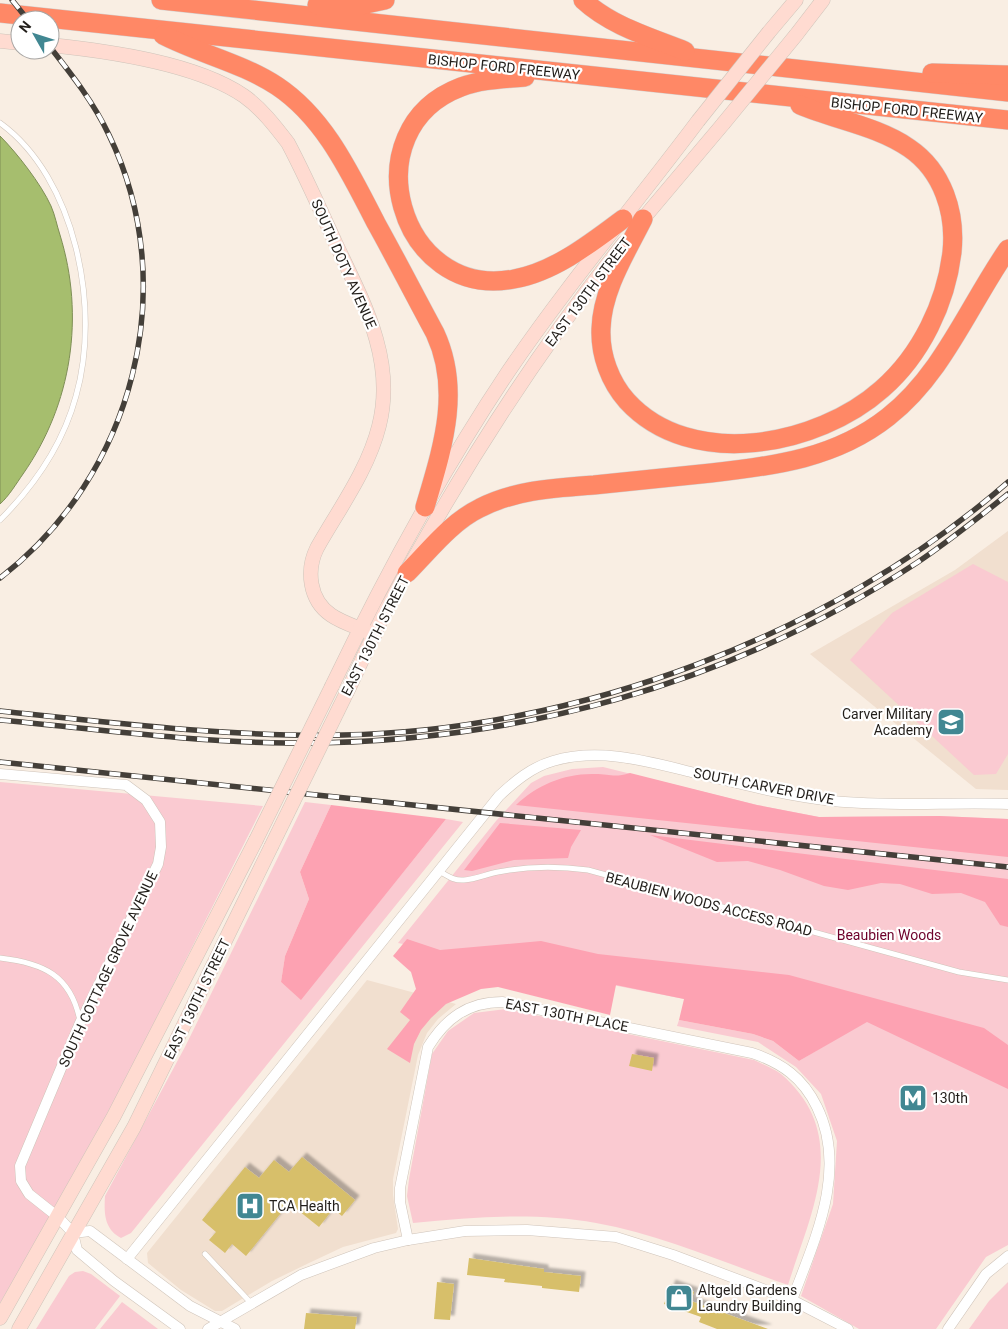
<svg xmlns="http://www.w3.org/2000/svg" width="1008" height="1329" viewBox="0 0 1008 1329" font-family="Roboto,sans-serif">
  <defs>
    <filter id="shadow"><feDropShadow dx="4.5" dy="-4.5" stdDeviation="1" flood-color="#0004"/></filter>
  </defs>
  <rect width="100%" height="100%" fill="#f9eee3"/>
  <g fill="#f1dfcf">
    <path d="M1008 531V790L976 789 810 654 955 570Z"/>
    <path d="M367 980 456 1004 438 1019 427 1033 418 1055 393 1179V1195L398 1229 396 1233 343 1247 309 1263 272 1281 222 1311H215L181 1290 148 1263 147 1253Z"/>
  </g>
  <g fill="#facad1">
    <path d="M973 564 1008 582V754L996 774 974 775 850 660 892 613Z"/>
    <path d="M603 767 757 805 819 817 939 816 1008 819V1245L986 1257 936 1329H859L801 1296 833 1204 837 1141 821 1094 796 1067 758 1042 677 1026 679 1020 753 1034 773 1041 799 1061 831 1042 684 999 398 943 496 821 531 783 544 776 572 769Z"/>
    <path d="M0 782 263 806 84 1162 0 1303Z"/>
    <path d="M305 802 331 805 300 872 309 899 285 956 281 982 301 999 446 819 463 822 131 1233 121 1238C104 1229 104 1213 105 1196L186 1045Z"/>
    <path d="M506 1009 754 1060C762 1064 773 1068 781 1074 852 1135 811 1212 788 1285 725 1263 662 1235 596 1223 535 1212 474 1217 413 1223L407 1196 409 1179 432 1054 448 1031 474 1013Z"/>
    <path d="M83 1271 91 1274 120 1296 95 1329H36L69 1276 75 1272Z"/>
    <path d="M1008 1282V1329H969L989 1301Z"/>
    <path d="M122 1302 158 1329H100Z"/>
  </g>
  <g fill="#fda2b2">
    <path d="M630 773 757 805 819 817 939 816 1008 819V857L516 805C537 785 565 773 595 774 610 774 614 778 630 773Z"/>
    <path d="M331 805 446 819 301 1000 281 982 285 956 309 899 300 872Z"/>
    <path d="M500 823 581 830 571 847 568 858 514 860 472 871 464 870Z"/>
    <path d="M650 835 1008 879V927L1000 925 985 902 961 893 932 894 900 884 881 883 848 890 824 886 780 870 748 861 717 862Z"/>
    <path d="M407 939 440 950 541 941 598 954 789 975 984 1028 1008 1045V1089L867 1022 799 1061 773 1041 753 1034 679 1020 684 999 616 985 610 1015 498 987 481 989 446 1004 431 1018 421 1030 414 1044 410 1063 387 1049 410 1020 400 1012 416 989 411 972 393 956Z"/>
  </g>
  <path fill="#a6be6e" stroke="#7e8e55" d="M0 136C17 153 41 184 51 206 55 215 57 226 60 235 85 316 72 404 23 474 16 484 9 496 0 504Z"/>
  <g fill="#d7bf6a" filter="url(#shadow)">
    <path d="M632 1054 654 1058 652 1071 629 1066Z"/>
    <path d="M302 1157 355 1200 342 1216 333 1209 319 1227 289 1203 246 1256 232 1244 225 1253 209 1240 216 1232 202 1220 245 1167 259 1178 274 1160 289 1172Z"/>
    <path d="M469 1258 544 1269V1272L581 1276 579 1292 542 1288V1286L504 1282 505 1279 467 1275Z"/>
    <path d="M437 1282 454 1284 450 1320 434 1319Z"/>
    <path d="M671 1284 694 1292 691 1301 768 1329H717L699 1322 701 1317 664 1304Z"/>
    <path d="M306 1313 357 1317 355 1329H304Z"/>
  </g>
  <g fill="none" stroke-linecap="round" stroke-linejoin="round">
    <defs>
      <g id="lane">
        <path d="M0 123C76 178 101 309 76 396 63 444 35 485 0 520"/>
        <path d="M439 871C448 876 454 881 464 880 476 879 487 874 498 872 528 866 559 866 588 870L959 972 1008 980"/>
        <path d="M0 958C43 963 71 975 80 1021"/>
        <path d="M205 1254 251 1303"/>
      </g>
      <g id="street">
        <path d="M0 774 126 785 146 800 160 822 161 847 158 864 80 1023 20 1166 21 1181 29 1194 58 1217 73 1233 77 1250 114 1281 180 1329"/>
        <path d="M73 1233 90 1231 190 1306 235 1329"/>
        <path d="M408 1240 400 1202V1188L428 1047C446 1018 468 1002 502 1002L752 1053C782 1063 803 1078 817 1107 848 1170 815 1239 792 1300"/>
        <path d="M127 1259 499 796C515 781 532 767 553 761 600 747 650 762 695 773 741 784 786 796 833 801 891 807 950 802 1008 804"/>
        <path d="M208 1329 301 1275 374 1248 408 1240 465 1231 527 1230 616 1237 673 1255 792 1300 848 1329"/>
        <path d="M948 1329 986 1274 1008 1256"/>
      </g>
      <g id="secondary">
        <path d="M769 32 796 0"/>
        <path d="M796 35 823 0"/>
        <path d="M0 41 20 43"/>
        <path d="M50 45C108 51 196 63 244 96 261 108 275 126 288 143 305 175 320 209 335 242 363 301 396 360 379 426 368 470 339 509 317 548 306 570 309 600 331 615 344 624 361 628 375 635"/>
        <path d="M637 226 723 124"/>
        <path d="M332 686C384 578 441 472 508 372 567 285 635 205 698 121"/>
        <path d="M347 692C360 665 372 637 386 610 454 482 533 357 624 243"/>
        <path d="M0 1318 114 1116 256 840"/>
        <path d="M19 1329 134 1127 271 847"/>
      </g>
      <g id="highway">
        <path d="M161 0 1008 92"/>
        <path d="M583 0C611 26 650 37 685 51"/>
        <path d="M317 5H362L385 0"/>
        <path d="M0 13 1008 120"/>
        <path d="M163 35C200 54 242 63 277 86 325 118 350 173 376 223 396 259 415 296 435 333 462 391 442 449 425 507"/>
        <path d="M932 73 1008 75"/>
        <path d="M525 77C503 79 482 79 461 87 350 129 399 301 514 279 554 272 591 243 623 219"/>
        <path d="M643 219C626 253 602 290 601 329 600 355 610 382 627 401 691 471 818 446 882 389 921 355 946 303 952 252 956 213 943 171 909 148 877 126 835 120 800 105"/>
        <path d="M407 573C429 551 451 522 480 508 515 490 555 488 594 485 633 481 672 477 711 473 775 466 836 458 888 417 943 374 969 305 1008 249"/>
      </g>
    </defs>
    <use href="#lane" stroke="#cfc4ba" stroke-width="6"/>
    <use href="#street" stroke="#cfc4ba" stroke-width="11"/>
    <use href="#secondary" stroke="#cfc4ba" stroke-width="15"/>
    <use href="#highway" stroke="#d3d2d1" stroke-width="20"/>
    <use href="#lane" stroke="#fff" stroke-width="5"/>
    <use href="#street" stroke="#fff" stroke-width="10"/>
    <use href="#secondary" stroke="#ffdbd1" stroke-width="14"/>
    <use href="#highway" stroke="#f86" stroke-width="19"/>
    <defs>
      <g id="rail">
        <path d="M12 0 28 20"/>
        <path d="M0 578C133 476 183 288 109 135 94 103 72 75 50 47"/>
        <path d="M0 711C114 723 228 737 343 735 575 731 833 635 1008 482"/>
        <path d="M0 720C96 729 192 742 288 743 511 745 731 685 918 562 949 541 978 518 1008 494"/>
        <path d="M0 762 1008 867"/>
      </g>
    </defs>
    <use href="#rail" stroke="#443f39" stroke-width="5.5"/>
    <use href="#rail" stroke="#fff" stroke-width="4" stroke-dasharray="11" stroke-linecap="butt"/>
    <defs>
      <g id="secondary-bridge">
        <path d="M698 121 769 32"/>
        <path d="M723 124 796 35"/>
        <path d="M256 840 332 686"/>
        <path d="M271 847 347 692"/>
      </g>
    </defs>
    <use href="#secondary-bridge" stroke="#cfc4ba" stroke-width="15" stroke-linecap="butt"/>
    <use href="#secondary-bridge" stroke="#ffdbd1" stroke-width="14"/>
  </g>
  <defs>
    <symbol id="school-square" viewBox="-11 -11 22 22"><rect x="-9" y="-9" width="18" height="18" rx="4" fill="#418792" stroke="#fff"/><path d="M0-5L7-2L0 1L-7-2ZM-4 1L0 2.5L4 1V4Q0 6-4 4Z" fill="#fff"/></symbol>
    <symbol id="metro-square" viewBox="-11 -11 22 22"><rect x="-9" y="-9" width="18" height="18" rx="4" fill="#418792" stroke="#fff"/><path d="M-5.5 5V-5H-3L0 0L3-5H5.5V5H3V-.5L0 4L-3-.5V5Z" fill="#fff"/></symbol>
    <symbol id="hospital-square" viewBox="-11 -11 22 22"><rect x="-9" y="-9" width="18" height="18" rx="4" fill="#418792" stroke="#fff"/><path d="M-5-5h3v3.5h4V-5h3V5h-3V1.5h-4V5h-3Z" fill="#fff"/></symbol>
    <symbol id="shop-square" viewBox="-11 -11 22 22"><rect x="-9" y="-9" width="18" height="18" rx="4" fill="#418792" stroke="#fff"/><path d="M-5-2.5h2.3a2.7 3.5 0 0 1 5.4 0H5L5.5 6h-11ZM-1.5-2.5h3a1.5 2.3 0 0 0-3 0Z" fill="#fff"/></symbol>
  </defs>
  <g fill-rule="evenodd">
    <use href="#school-square" x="935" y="706" width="32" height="32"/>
    <use href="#metro-square" x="897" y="1082" width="32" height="32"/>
    <use href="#hospital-square" x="234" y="1190" width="32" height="32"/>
    <use href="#shop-square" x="663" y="1282" width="32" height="32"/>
  </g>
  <g text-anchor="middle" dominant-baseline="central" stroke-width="4.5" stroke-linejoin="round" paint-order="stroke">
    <g font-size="14" fill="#221e1a" stroke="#fff">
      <text transform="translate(504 67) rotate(6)">BISHOP FORD FREEWAY</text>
      <text transform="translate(907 110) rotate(6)">BISHOP FORD FREEWAY</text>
      <text transform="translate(344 264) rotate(66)">SOUTH DOTY AVENUE</text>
      <text transform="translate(588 292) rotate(-53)">EAST 130TH STREET</text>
      <text transform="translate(375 636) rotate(-63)">EAST 130TH STREET</text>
      <text transform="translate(764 786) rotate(11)">SOUTH CARVER DRIVE</text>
      <text transform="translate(709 904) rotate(15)">BEAUBIEN WOODS ACCESS ROAD</text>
      <text transform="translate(108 969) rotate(-65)">SOUTH COTTAGE GROVE AVENUE</text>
      <text transform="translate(197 999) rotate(-64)">EAST 130TH STREET</text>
      <text transform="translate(567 1015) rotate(11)">EAST 130TH PLACE</text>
    </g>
    <g font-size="14" fill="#221e1a" stroke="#fff" text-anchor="start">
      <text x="932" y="714" text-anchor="end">Carver Military<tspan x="932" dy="16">Academy</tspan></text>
      <text x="932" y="1098">130th</text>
      <text x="269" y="1206">TCA Health</text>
      <text x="698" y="1290">Altgeld Gardens<tspan x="698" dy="16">Laundry Building</tspan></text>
    </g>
    <g font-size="14" fill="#6d002a" stroke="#fff">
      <text x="889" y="935">Beaubien Woods</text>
    </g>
  </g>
  <g transform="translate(35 35) rotate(309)"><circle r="24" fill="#ffffff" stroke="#a7a5a3"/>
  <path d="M0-4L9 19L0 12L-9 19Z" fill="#418792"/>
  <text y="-8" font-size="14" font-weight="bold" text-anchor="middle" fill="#221e1a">N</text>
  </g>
</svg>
